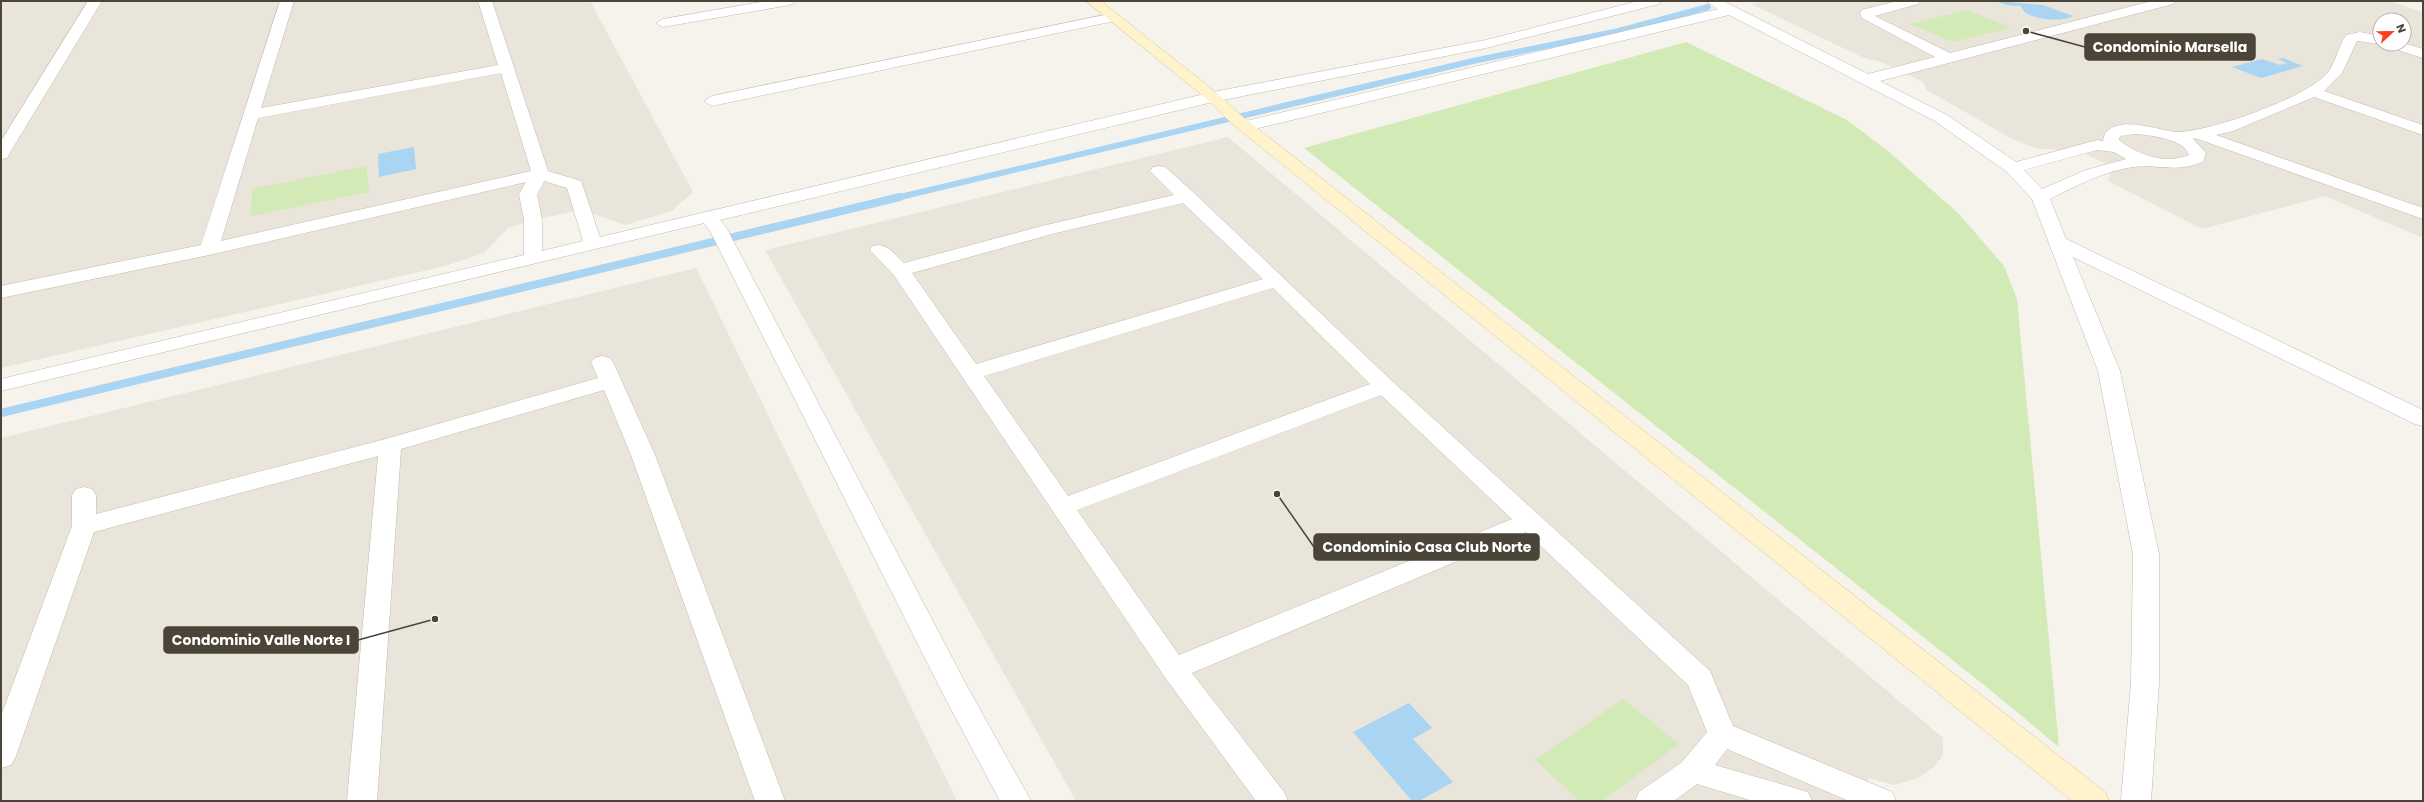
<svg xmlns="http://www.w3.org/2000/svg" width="2424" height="802" viewBox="0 0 2424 802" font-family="Poppins,sans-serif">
  <rect width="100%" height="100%" fill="#f6f3ec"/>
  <g fill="#eae5da" fill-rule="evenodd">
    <path d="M1 1H590L693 192 672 211 625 225 582 210 533 220 508 228 484 253 445 266 1 368Z"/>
    <path d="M1763 1H2389L2423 12V238L2325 196 2202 229 2108 181 2113 167 2079 151 2038 149 2012 139 1927 90 1923 82 1881 62 1864 58 1751 4ZM2380 20H2404V44H2380Z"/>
    <path d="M1228 137 1943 738V755L1934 767 1918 778 1894 785 1868 778 1870 801H1076L765 250Z"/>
    <path d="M696 268 957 801H1V438Z"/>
  </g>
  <g fill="#d2eab5">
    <path d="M1967 10 2011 28 1953 42 1910 24Z"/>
    <path d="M1686 42 1847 120 1888 151 1959 214 2004 266 2017 299 2059 747 1984 685 1304 148Z"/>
    <path d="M366 166 369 192 251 216 252 189Z"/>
    <path d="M1623 699 1679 744 1602 801H1580L1535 760Z"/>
  </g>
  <g fill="#a9d4f2">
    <path d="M1997 1 2043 5 2073 16C2062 23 2024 20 2021 6L2006 5Z"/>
    <path d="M2283 58 2303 66 2261 78 2232 67 2262 59 2280 65 2287 63 2278 59Z"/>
    <path d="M414 147 416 169 379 177 378 154Z"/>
    <path d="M1409 703 1432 728 1413 739 1453 782 1419 801H1412L1353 732Z"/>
  </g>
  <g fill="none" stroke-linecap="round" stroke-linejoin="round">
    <path stroke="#a9d4f2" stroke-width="6" d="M896 198 1473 61 1619 31 1708 7"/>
    <path stroke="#a9d4f2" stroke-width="8" d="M1 413 900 197"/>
    <defs>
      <g id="street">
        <path d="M88 1H102L9 154 7 158 1 159V141Z"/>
        <path d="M280 1H294L261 108 498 65 478 1H492L548 171 581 181 600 237 1213 92 1486 40 1638 1H1661L1659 4 1486 48 1213 102 720 220 727 229 968 688 1031 801H1000L943 694 710 231 704 223 1 391V379L524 255V220L519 194 526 182 209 255 1 298V286L201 245ZM501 73 531 171 221 241 258 118ZM544 181 567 188 583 241 542 251V220L537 194Z"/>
        <path d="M767 1H797L790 5 663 27 656 23 663 19Z"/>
        <path d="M1706 1H1723L1868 74 1935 57 1862 18 1860 13 1862 10 1897 1H1920L1918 4 1875 16 1950 53 2152 1H2175L2173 4 1880 81 1947 115 2016 162 2097 140 2103 141 2105 133C2124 114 2159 132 2179 132 2211 131 2310 97 2329 71 2336 60 2339 46 2346 35L2360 32 2380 36V44L2357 41 2342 73 2324 91 2423 125V135L2314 97 2233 131 2216 135 2423 208V219L2195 138 2193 139 2206 153 2203 162C2175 173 2160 164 2133 167 2104 171 2076 186 2050 199L2066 239 2423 410V426L2415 424 2073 257 2120 371 2159 554V683L2151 801H2121L2131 683 2133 554 2098 371 2032 199 2007 172 1935 121 1729 15 1246 131 1240 129 1238 126 1240 123 1246 121 1718 9ZM2135 134C2149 135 2185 139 2189 155 2166 165 2138 155 2119 140L2120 136ZM2097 150 2114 152 2126 159 2086 170 2042 189 2024 170Z"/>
        <path d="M1114 13 1121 17 1119 20 712 106 704 101 712 96Z"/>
        <path d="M2404 43 2423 49V58L2388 47 2386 44Z"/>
        <path d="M1159 166 1165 167 1194 193 1392 381 1710 671 1733 726 1892 792 1896 801H1849L1727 749 1715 765 1808 792 1812 801H1753L1697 784 1674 801H1635L1639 792 1682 762 1707 732 1688 685 1526 532 1192 673 1284 792 1288 801H1256L1164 676 893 274 870 250 872 246C887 242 894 254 904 263L1042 226 1174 195 1150 171 1153 167ZM1183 203 1263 279 976 364 912 273 1052 234ZM1273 288 1370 384 1068 496 984 376ZM1381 395 1512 519 1179 655 1077 510Z"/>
        <path d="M602 356 609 358 613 362 655 455 785 801H755L631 455 604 390 401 449 377 801H347L378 456 94 532 16 756 11 765 1 768V716L72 526V495L76 489 84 487 92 489 96 495V514L382 440 598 378 591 362 595 358Z"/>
      </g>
      <path id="secondary" d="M1086 1H1101L1218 94 1243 117 2105 792 2109 801H2072L1231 123 1208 100Z"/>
    </defs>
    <use href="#street" stroke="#c2bbae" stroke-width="1"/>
    <use href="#secondary" stroke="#d6c79b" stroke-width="1"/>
    <use href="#street" fill="#fff" fill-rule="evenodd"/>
    <use href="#secondary" fill="#fff3cd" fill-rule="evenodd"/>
  </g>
  <path fill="none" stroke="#4b4439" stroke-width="1.5" d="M2026 31L2085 47M1277 494L1314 547M435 619L358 640"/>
  <g fill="#4b4439" stroke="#fff" stroke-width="1.5">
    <circle cx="2026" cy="31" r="4"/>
    <circle cx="1277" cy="494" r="4"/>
    <circle cx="435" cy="619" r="4"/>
  </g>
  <g fill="#4b4439" stroke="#4b4439" stroke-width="1.5">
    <rect x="2085" y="34" width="170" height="26" rx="4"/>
    <rect x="1314" y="534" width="225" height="26" rx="4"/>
    <rect x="164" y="627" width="194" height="26" rx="4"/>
  </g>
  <g font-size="14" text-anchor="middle" font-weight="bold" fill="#fff">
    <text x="2170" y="52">Condominio Marsella</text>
    <text x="1427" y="552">Condominio Casa Club Norte</text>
    <text x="261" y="645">Condominio Valle Norte I</text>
  </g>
  <rect width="2424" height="802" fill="none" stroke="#4b4439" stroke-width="4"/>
  <g transform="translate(2392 32) rotate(68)"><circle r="19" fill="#ffffff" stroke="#b7b4b0"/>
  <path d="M0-3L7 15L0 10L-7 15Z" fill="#fc3f1d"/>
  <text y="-6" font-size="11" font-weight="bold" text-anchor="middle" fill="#4b4439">N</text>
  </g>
</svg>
